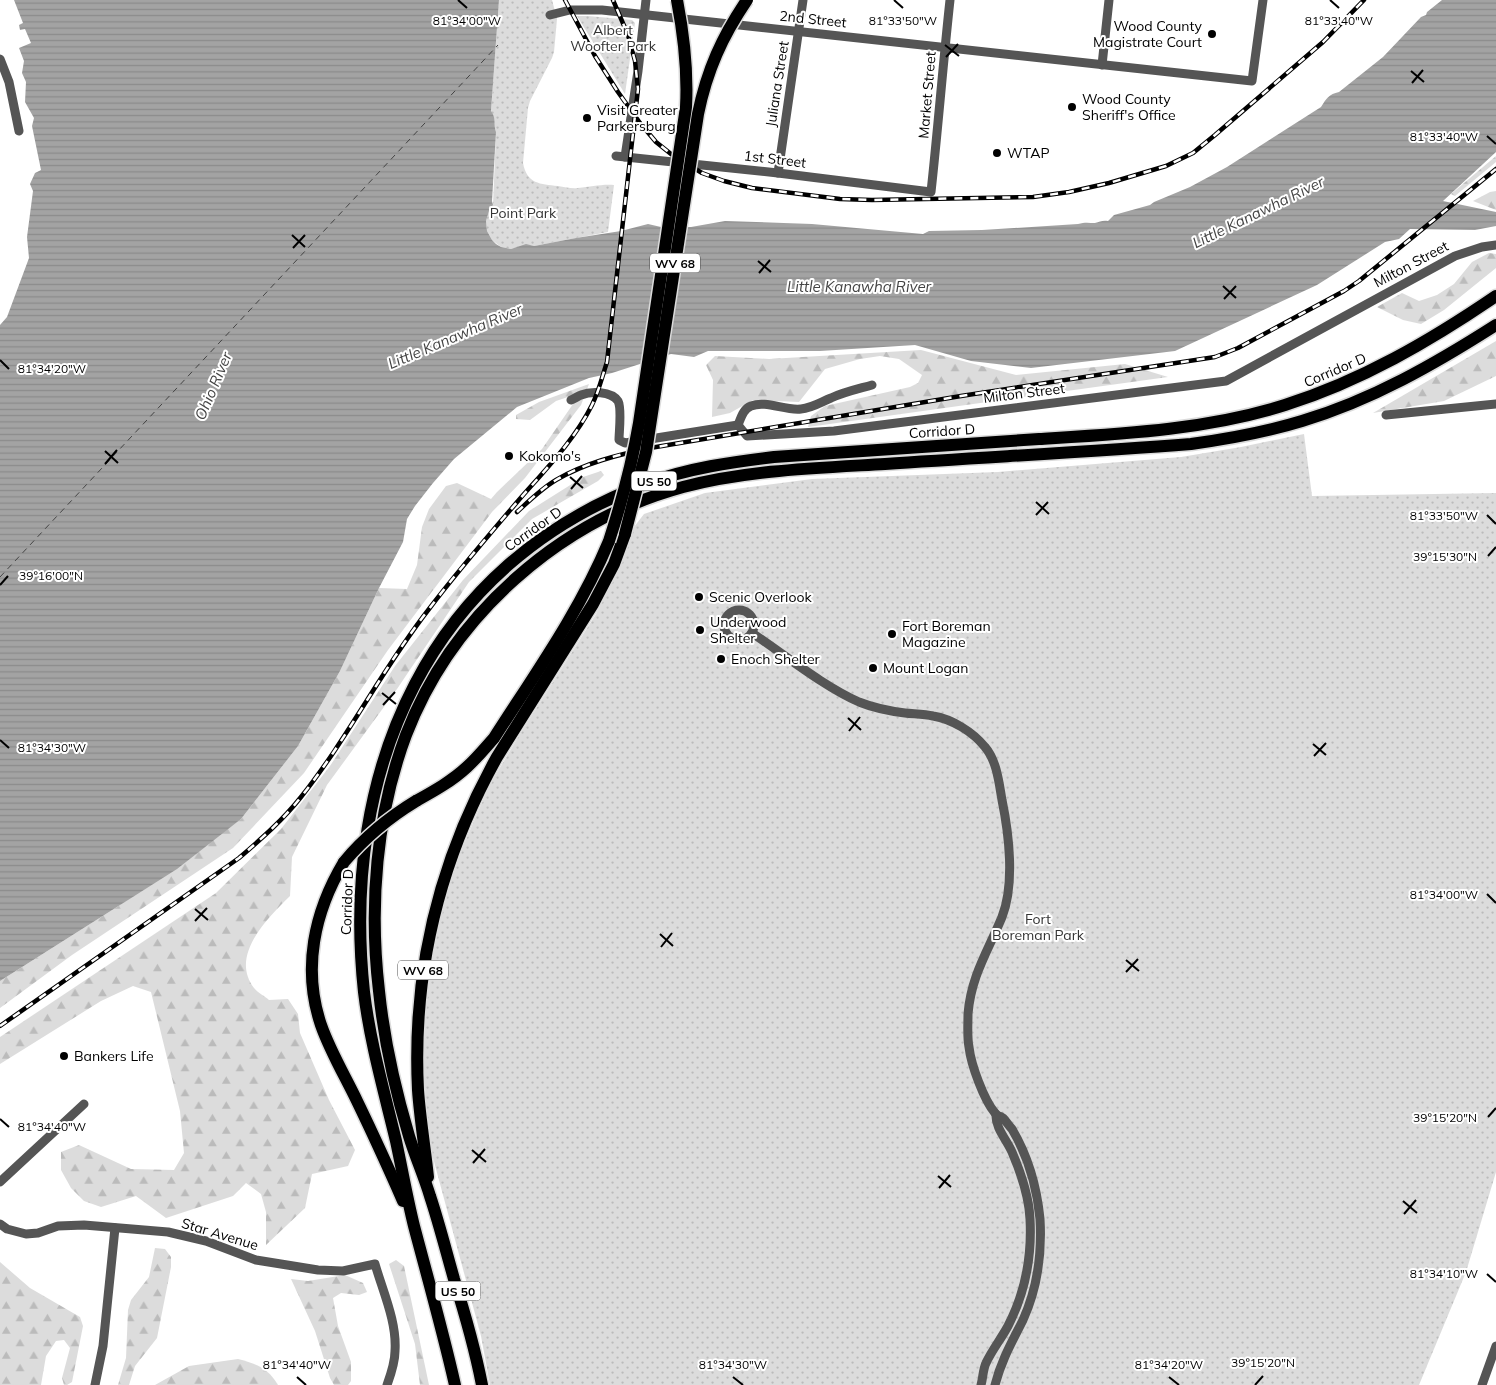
<svg xmlns="http://www.w3.org/2000/svg" width="1496" height="1385" viewBox="0 0 1496 1385" font-family="Mulish,sans-serif">
  <defs>
    <pattern id="forest-firs" width="22" height="20" patternUnits="userSpaceOnUse" patternTransform="scale(1.25)"><rect width="22" height="20" fill="#dcdcdc"/><path d="M5 1l3.5 6h-7zM16 11l3.5 6h-7z" fill="#bbb"/></pattern>
    <pattern id="park-dots" width="8" height="8" patternUnits="userSpaceOnUse" patternTransform="scale(1.25)"><rect width="8" height="8" fill="#dcdcdc"/><path d="M2 2h.1M6 6h.1" fill="none" stroke="#bbb" stroke-width="1.8" stroke-linecap="round"/></pattern>
    <pattern id="water-rules" width="6" height="5" patternUnits="userSpaceOnUse" patternTransform="scale(1.25)"><rect width="6" height="5" fill="#a3a3a3"/><path d="M0 2.5h6" fill="none" stroke="#8b8b8b"/></pattern>
  </defs>
  <rect width="100%" height="100%" fill="#fff"/>
  <g fill="url(#forest-firs)">
    <path d="M1496 156V162L1455 196 1451 194Z"/>
    <path d="M1496 191V210L1473 201 1490 192Z"/>
    <path d="M1489 253 1496 254V268L1444 310 1421 324 1403 320 1377 307 1402 293 1419 301 1437 295 1454 284 1472 262Z"/>
    <path d="M1496 341V376L1444 401 1373 413Z"/>
    <path d="M921 350 1016 375 1125 364 1168 377 808 427 811 416 825 406 910 387 918 383 922 375 899 359 880 356 860 359 825 369 799 402 753 400 730 413 712 417 713 380 706 365 715 356 769 359Z"/>
    <path d="M589 384 581 405 525 478 492 512 388 650 304 773 233 848 72 955 0 1008V981L117 907 241 819 298 746 340 671 379 588 407 589 417 565 422 527 429 509 446 486 457 483 491 499 497 492 542 449 573 404 568 397 556 401 530 420 516 419V415L539 402Z"/>
    <path d="M601 471 604 475 598 481 532 519 469 582 397 689 327 785 292 857 290 896C268 918 229 955 254 988 258 993 265 996 269 1000L288 999 298 1014 300 1033 329 1100 355 1150 348 1166 312 1174 305 1208 266 1245V1212L261 1194 246 1183 233 1196 166 1218 136 1196 101 1207 84 1201 71 1188 61 1170V1152L79 1145 131 1169 174 1170 184 1153 180 1111 151 992 133 986 101 1001 0 1064V1037L216 893 281 829 330 766 395 666 463 580 529 511 583 477Z"/>
    <path d="M155 1248 165 1249 171 1257V1267L157 1338 135 1366 129 1385H118L126 1358 128 1310 131 1300 149 1277Z"/>
    <path d="M396 1260 404 1266 429 1385H420L415 1344 389 1264Z"/>
    <path d="M0 1262 30 1288 80 1317 83 1326 72 1382 67 1385H64L62 1378 70 1348 64 1340 56 1341 46 1356 41 1385H0Z"/>
    <path d="M345 1275 363 1283 367 1292 359 1295 341 1293 333 1298 338 1326 351 1362V1381L348 1385H334L330 1378 315 1331 291 1279 308 1281Z"/>
    <path d="M238 1359C257 1364 268 1368 278 1385H155L189 1366Z"/>
  </g>
  <g fill="url(#park-dots)">
    <path d="M499 0H552L557 19 554 52 552 58 530 101 528 108 523 163C527 184 540 184 558 186 565 187 572 189 578 188 591 187 601 184 614 185L608 232 534 246 526 245 511 249 501 247 492 240 487 231 486 221 489 211 493 205 496 132C493 123 497 120 491 112Z"/>
    <path d="M577 16H588L632 20 635 23 625 94Z"/>
    <path d="M1304 434 1312 496 1496 493V1172L1466 1272 1419 1385H490L481 1336 429 1143 422 1045 429 957 455 865 489 786 520 734 596 614 634 527 644 514 705 493 812 479 998 472 1181 457 1241 447Z"/>
  </g>
  <path fill="url(#water-rules)" d="M14 0H499L491 111C497 120 493 123 496 132L492 201 493 205 489 211 486 221 487 231 492 240 496 244 501 247 511 249 526 244 534 246 576 238 621 231 648 224 661 227H691L725 221 812 224 923 234 929 231 982 230 1078 224C1085 222 1089 223 1095 223 1100 222 1102 220 1108 221L1114 215 1150 205 1154 202 1190 187 1227 167 1321 107C1326 99 1329 94 1339 92L1383 57 1421 17 1426 15 1427 12 1442 0H1496V152L1443 201 1496 212V226L1475 230 1410 229 1399 239 1385 242 1317 285 1175 351 1031 368 971 361 915 345 820 351H708L694 357 671 354 612 373 589 378 517 407 454 459 433 483 415 506 407 519 403 542 379 588 340 671 298 746 241 819 177 869 0 981V325L7 317 29 258 27 237 33 191 30 184 35 173 41 170 32 126 34 118 25 102 26 82 22 73 24 61 19 48 31 43 25 29 20 30 19 25 23 23Z"/>
  <g fill="none" stroke-linecap="round" stroke-linejoin="round">
    <path stroke="#444" stroke-width="1" stroke-dasharray="6 5" stroke-linecap="butt" d="M0 577 498 45"/>
    <defs>
      <g id="highway">
        <path d="M416 801C434 791 452 781 467 767 477 758 485 748 494 738 535 674 580 611 609 541"/>
        <path d="M344 862C314 912 302 969 321 1025 330 1051 345 1076 357 1101 373 1134 388 1167 403 1201"/>
        <path d="M428 1177C425 1148 420 1119 418 1090 412 970 439 861 497 757L593 604 614 564 625 534"/>
        <path d="M455 1385C443 1332 428 1279 414 1226 407 1198 402 1169 396 1141 384 1091 370 1042 364 992 340 769 429 564 648 483 689 468 732 462 774 457 862 451 950 445 1039 439 1121 434 1206 430 1285 405 1361 381 1430 341 1496 296"/>
        <path d="M482 1385C475 1349 465 1314 454 1279 446 1251 439 1223 430 1196 424 1176 415 1156 409 1136 395 1089 384 1040 379 991 369 906 376 815 406 735 452 615 559 521 683 487 748 470 817 468 885 464 987 457 1089 452 1191 444 1228 439 1266 432 1302 421 1372 400 1435 364 1496 325"/>
      </g>
    </defs>
    <use href="#highway" stroke="#dbdbdb" stroke-width="15"/>
    <g stroke="#555" stroke-width="9">
      <path d="M550 15 570 10H602L1252 81 1263 0"/>
      <path d="M0 59 9 82 19 131"/>
      <path d="M1102 65 1109 0"/>
      <path d="M616 156 778 173 931 192C938 128 943 64 950 0"/>
      <path d="M625 157 638 71 646 0"/>
      <path d="M778 173 803 0"/>
      <path d="M571 400C574 399 578 396 581 395 591 391 611 391 618 401 622 408 619 432 619 440L625 443 738 425 747 436 834 431 1226 381 1455 256 1482 247 1496 245"/>
      <path d="M1386 415 1496 404"/>
      <path d="M738 425C741 418 743 409 751 406 766 400 785 411 801 409 812 408 821 402 831 398 844 392 858 389 872 385"/>
      <circle cx="739" cy="625" r="15"/>
      <path d="M752 633C785 655 823 686 859 702 874 708 889 711 905 713 914 714 924 714 933 716 952 719 973 732 985 747 997 761 999 783 1002 800 1009 834 1015 884 1002 917 988 951 971 976 968 1014 968 1025 967 1037 969 1047 971 1065 984 1100 995 1113 999 1118 998 1114 1003 1118 1006 1121 1009 1126 1012 1129 1028 1156 1037 1188 1040 1219 1042 1253 1037 1289 1023 1320 1012 1342 1001 1361 995 1385"/>
      <path d="M0 1182 84 1104"/>
      <path d="M0 1224 7 1229 26 1234 38 1233 58 1226 84 1225 168 1232 206 1241 256 1260 318 1270 343 1271 375 1264C383 1292 397 1322 395 1351 395 1362 391 1374 387 1385"/>
      <path d="M95 1385 103 1346 115 1228"/>
      <path d="M981 1385C983 1378 983 1369 986 1363 992 1350 1001 1339 1008 1326 1025 1293 1032 1256 1030 1219 1029 1196 1021 1173 1012 1152 1007 1140 995 1128 996 1114"/>
      <path d="M1482 1385 1496 1346"/>
    </g>
    <use href="#highway" stroke="#000" stroke-width="12"/>
    <defs>
      <g id="rail">
        <path d="M565 0 595 56 618 92 640 123 656 142 671 154 702 173 724 181 752 188 840 199 872 200 1033 197 1069 192 1109 183 1166 166 1193 153 1215 135 1323 42 1364 0"/>
        <path d="M517 512C529 501 541 489 556 480 585 463 617 455 650 448L961 396 1215 357 1238 348 1344 291 1359 281 1496 169"/>
        <path d="M0 1026 239 858C261 839 283 820 301 797 348 738 382 669 429 609 457 572 488 536 518 501 544 471 574 441 592 405 599 391 602 377 607 362L638 89 635 61 628 35 613 0"/>
      </g>
    </defs>
    <use href="#rail" stroke="#000" stroke-width="4.5"/>
    <use href="#rail" stroke="#fff" stroke-width="2.5" stroke-dasharray="8" stroke-linecap="butt"/>
    <defs>
      <g id="highway-bridge">
        <path d="M625 534 646 452 698 114C707 70 722 37 747 0"/>
        <path d="M609 541C622 501 632 464 639 423L686 107C688 70 684 36 677 0"/>
        <path d="M344 862C365 837 388 818 416 801"/>
      </g>
    </defs>
    <use href="#highway-bridge" stroke="#dbdbdb" stroke-width="15" stroke-linecap="butt"/>
    <use href="#highway-bridge" stroke="#000" stroke-width="12"/>
  </g>
  <path fill="none" stroke="#000" stroke-width="2" d="M458 0 467 8M894 0 903 8M1330 0 1339 8M945 45 959 56M946 57 958 44M1411 71 1424 82M1412 83 1423 70M1487 136 1496 144M292 235 305 247M293 248 305 235M758 261 771 272M759 273 770 260M1223 286 1236 298M1224 299 1236 286M0 360 9 369M105 451 118 463M105 464 117 450M570 477 583 488M571 489 582 476M1036 502 1049 514M1036 515 1048 502M1487 515 1496 524M1488 556 1496 547M0 585 8 576M382 693 396 704M383 705 395 692M848 718 861 730M849 731 860 717M0 740 9 748M1313 744 1326 755M1314 756 1326 743M1487 894 1496 903M195 909 208 920M195 921 207 908M660 934 673 946M661 947 672 933M1126 960 1139 971M1126 972 1138 959M1488 1117 1496 1108M0 1119 9 1127M472 1150 486 1162M473 1163 485 1149M938 1176 951 1187M939 1188 950 1175M1403 1201 1417 1213M1404 1214 1416 1200M1487 1274 1496 1282M297 1377 306 1385M733 1377 743 1385M1169 1377 1179 1385M1255 1385 1263 1376"/>
  <g fill="#000" stroke="#fff" stroke-width="2">
    <circle cx="1212" cy="34" r="5"/>
    <circle cx="1072" cy="107" r="5"/>
    <circle cx="587" cy="118" r="5"/>
    <circle cx="997" cy="153" r="5"/>
    <circle cx="509" cy="456" r="5"/>
    <circle cx="699" cy="597" r="5"/>
    <circle cx="700" cy="630" r="5"/>
    <circle cx="892" cy="634" r="5"/>
    <circle cx="721" cy="659" r="5"/>
    <circle cx="873" cy="668" r="5"/>
    <circle cx="64" cy="1056" r="5"/>
  </g>
  <g text-anchor="middle" dominant-baseline="central" stroke-width="4" stroke-linejoin="round" paint-order="stroke">
    <g fill="#fff" stroke="#4c4c4c" stroke-width="1">
      <rect x="650" y="253.5" width="50" height="19" rx="4"/>
      <rect x="631.5" y="471.5" width="45" height="19" rx="4"/>
      <rect x="398" y="960.5" width="50" height="19" rx="4"/>
      <rect x="435.5" y="1281.5" width="45" height="19" rx="4"/>
    </g>
    <g font-size="12" font-weight="bold" fill="#000">
      <text x="675" y="263">WV 68</text>
      <text x="654" y="481">US 50</text>
      <text x="423" y="970">WV 68</text>
      <text x="458" y="1291">US 50</text>
    </g>
    <g font-size="14" fill="#000" stroke="#fff">
      <text transform="translate(813 19) rotate(6)">2nd Street</text>
      <text transform="translate(777 84) rotate(-81)">Juliana Street</text>
      <text transform="translate(927 95) rotate(-85)">Market Street</text>
      <text transform="translate(775 159) rotate(7)">1st Street</text>
      <text transform="translate(1411 264) rotate(-28)">Milton Street</text>
      <text transform="translate(1335 370) rotate(-23)">Corridor D</text>
      <text transform="translate(1024 393) rotate(-7)">Milton Street</text>
      <text transform="translate(942 431) rotate(-4)">Corridor D</text>
      <text transform="translate(533 529) rotate(-35)">Corridor D</text>
      <text transform="translate(347 902) rotate(-88)">Corridor D</text>
      <text transform="translate(220 1234) rotate(17)">Star Avenue</text>
    </g>
    <g font-size="14" fill="#000" stroke="#fff" text-anchor="start">
      <text x="1202" y="26" text-anchor="end">Wood County<tspan x="1202" dy="16">Magistrate Court</tspan></text>
      <text x="1082" y="99">Wood County<tspan x="1082" dy="16">Sheriff's Office</tspan></text>
      <text x="597" y="110">Visit Greater<tspan x="597" dy="16">Parkersburg</tspan></text>
      <text x="1007" y="153">WTAP</text>
      <text x="519" y="456">Kokomo's</text>
      <text x="709" y="597">Scenic Overlook</text>
      <text x="710" y="622">Underwood<tspan x="710" dy="16">Shelter</tspan></text>
      <text x="902" y="626">Fort Boreman<tspan x="902" dy="16">Magazine</tspan></text>
      <text x="731" y="659">Enoch Shelter</text>
      <text x="883" y="668">Mount Logan</text>
      <text x="74" y="1056">Bankers Life</text>
    </g>
    <g font-size="14" fill="#333" stroke="#fff">
      <text x="613" y="30">Albert<tspan x="613" dy="16">Woofter Park</tspan></text>
      <text x="523" y="213">Point Park</text>
      <text x="1038" y="919">Fort<tspan x="1038" dy="16">Boreman Park</tspan></text>
    </g>
    <g font-size="15" font-style="italic" fill="#444" stroke="#fff">
      <text transform="translate(1258 212) rotate(-26)">Little Kanawha River</text>
      <text x="859" y="286">Little Kanawha River</text>
      <text transform="translate(455 336) rotate(-23)">Little Kanawha River</text>
      <text transform="translate(213 386) rotate(-67)">Ohio River</text>
    </g>
  </g>
  <g font-size="12" text-anchor="middle" fill="#000" stroke="#fff" stroke-width="4" stroke-linejoin="round" paint-order="stroke">
    <text x="467" y="25">81°34'00"W</text>
    <text x="903" y="25">81°33'50"W</text>
    <text x="1339" y="25">81°33'40"W</text>
    <text x="1444" y="141">81°33'40"W</text>
    <text x="52" y="373">81°34'20"W</text>
    <text x="1444" y="520">81°33'50"W</text>
    <text x="1445" y="561">39°15'30"N</text>
    <text x="51" y="580">39°16'00"N</text>
    <text x="52" y="752">81°34'30"W</text>
    <text x="1444" y="899">81°34'00"W</text>
    <text x="1445" y="1122">39°15'20"N</text>
    <text x="52" y="1131">81°34'40"W</text>
    <text x="1444" y="1278">81°34'10"W</text>
    <text x="1263" y="1367">39°15'20"N</text>
    <text x="297" y="1369">81°34'40"W</text>
    <text x="733" y="1369">81°34'30"W</text>
    <text x="1169" y="1369">81°34'20"W</text>
  </g>
</svg>
